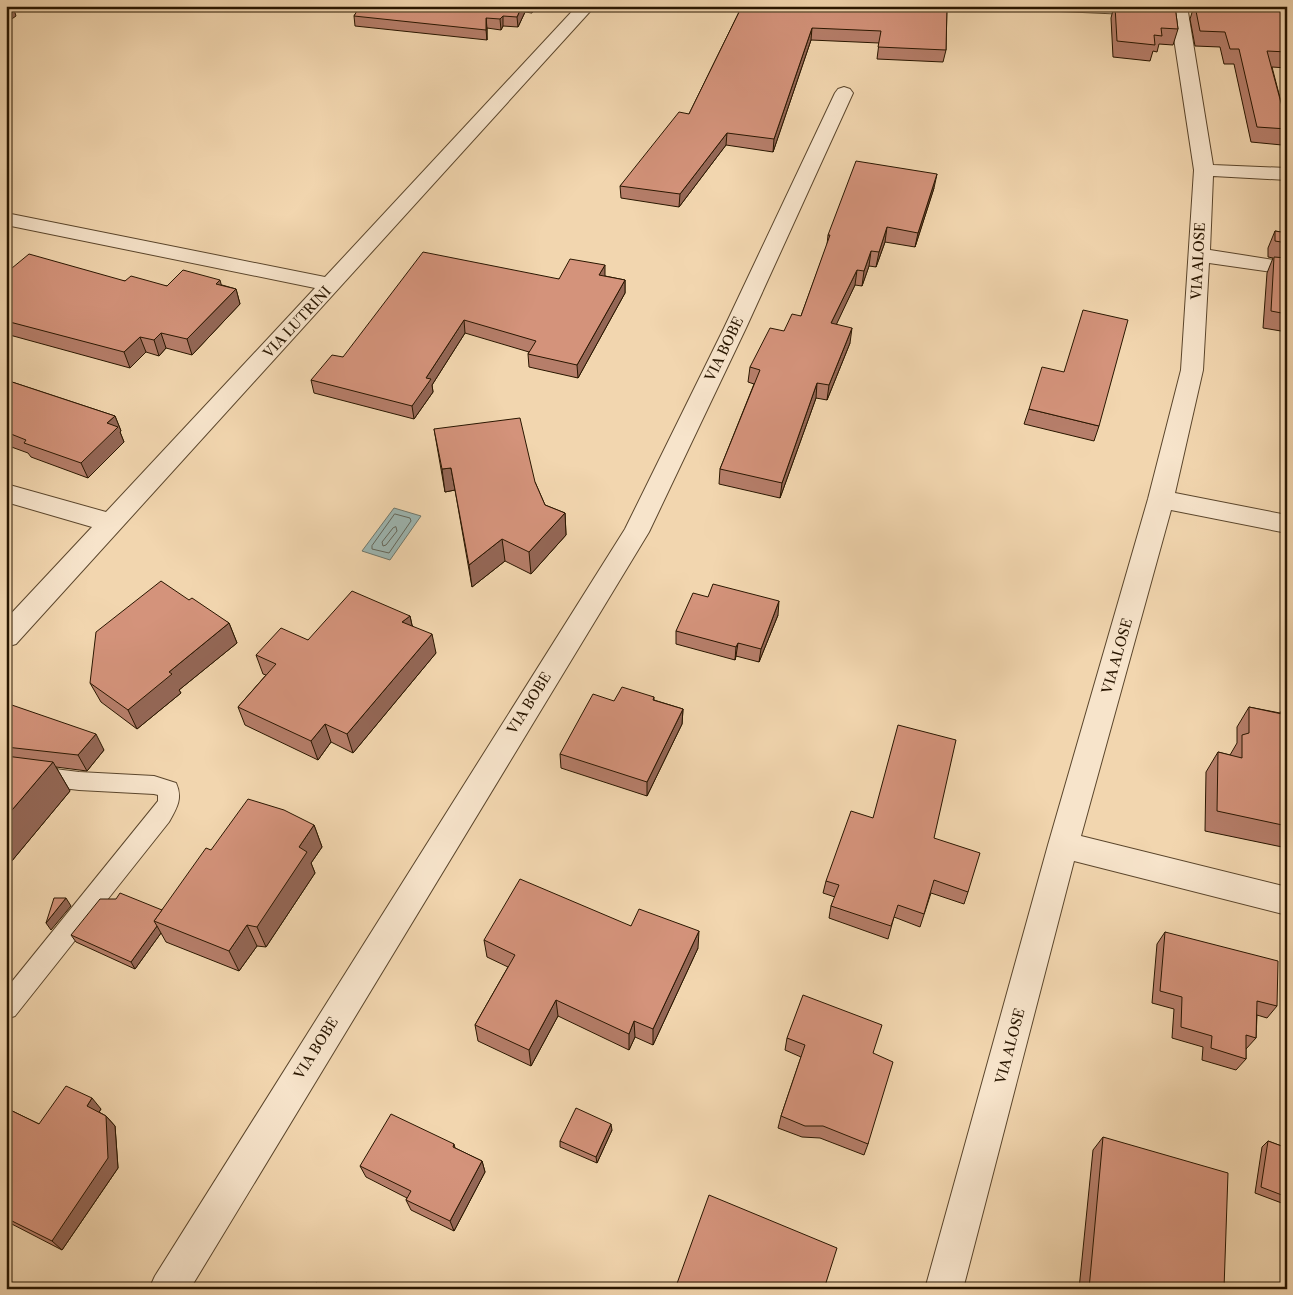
<svg xmlns="http://www.w3.org/2000/svg" width="1293" height="1295" viewBox="0 0 1293 1295" font-family="'Libre Caslon Text',serif">
  <rect width="100%" height="100%" fill="#f2d6af"/>
  <filter id="stains"><feTurbulence type="fractalNoise" baseFrequency=".004" numOctaves="4"/><feColorMatrix values="0 0 0 0 .2 0 0 0 0 .09 0 0 0 0 .02 0 0 0 .5 -.17"/></filter>
  <radialGradient id="worn" r=".72"><stop offset=".6" stop-color="#630" stop-opacity="0"/><stop offset="1" stop-color="#630" stop-opacity=".3"/></radialGradient>
  <path fill="#9db7b3" stroke="#6f776b" d="M394 508 421 516 390 560 362 551Z"/>
  <g fill="none" stroke-linecap="round" stroke-linejoin="round">
    <g stroke="#63665a" stroke-width="1">
      <path d="M395 514 410 518 411 521 389 553 372 549V546Z"/>
      <path d="M396 527 397 531 386 545 383 546 382 542 393 528Z"/>
    </g>
    <defs>
      <path id="service" d="M6 763 79 772 154 776 176 783C183 798 177 808 169 822L15 1016 6 1019V989L158 801V795L154 794 79 790 6 781Z"/>
      <g id="minor">
        <path d="M577 6H595L16 644 6 647V619L92 527 6 502V484L106 512 315 288 6 225V213L325 277Z"/>
        <path d="M1052 6H1155L1158 10 1156 14 1150 15 1060 11 1054 10Z"/>
        <path d="M1179 7 1185 8 1188 12 1213 165 1287 168V180L1213 176 1210 250 1287 262V274L1209 263 1203 370 1175 493 1287 515V533L1171 510 1081 836 1287 887V915L1074 861 963 1289H925L1048 845 1148 499 1181 370 1194 170 1170 12 1173 8Z"/>
        <path d="M844 87 850 89 853 93 746 328 649 532 190 1289H149L155 1276 625 529 724 328 835 93 838 89Z"/>
      </g>
    </defs>
    <use href="#service" stroke="#5b462c" stroke-width="2"/>
    <use href="#minor" stroke="#5b462c" stroke-width="2"/>
    <use href="#service" fill="#f7e4cb" fill-rule="evenodd"/>
    <use href="#minor" fill="#f7e4cb" fill-rule="evenodd"/>
  </g>
  <g fill="#b67e6a" stroke="#291600">
    <path d="M360 6H535L532 13 525 12 518 27 503 26 501 30 487 28V40L355 26 354 16Z"/>
    <path d="M742 6H947L946 50 943 62 877 59 879 43 811 40 773 152 726 145 679 207 621 198 620 186 689 114Z"/>
    <path d="M1114 6H1175L1178 29 1173 45 1159 44 1157 52 1153 51 1150 61 1113 57 1111 18Z"/>
    <path d="M1194 6H1287V68L1272 67 1287 125V133L1282 145 1251 142 1234 64H1224L1220 47 1195 46 1190 19Z"/>
    <path d="M934 188 915 247 885 242 876 267 869 266 862 286 855 285 836 324 850 343 827 400 816 398 780 498 719 484 720 469 754 384 748 382 750 367 784 331 801 316 827 245 828 235Z"/>
    <path d="M1275 231 1287 233V332L1263 328 1267 273 1273 258 1268 257V248Z"/>
    <path d="M6 273 125 281 167 286 222 285 236 289 240 304 192 355 166 348 159 356 146 352 130 368 6 334Z"/>
    <path d="M605 276 625 280V293L578 378 529 367 528 354 529 352 465 333 432 385 433 392 414 419 314 393 311 380 343 357 559 279Z"/>
    <path d="M6 380 115 416 121 431 120 432 124 442 88 478 31 457 28 453 6 445Z"/>
    <path d="M1029 409 1099 426 1094 441 1024 424Z"/>
    <path d="M434 429 535 482 545 505 565 513 566 535 531 574 505 561 472 587 455 490 445 492Z"/>
    <path d="M708 597 778 615 759 662 736 656 735 660 676 644V631Z"/>
    <path d="M189 600 229 623 237 643 179 690 181 693 137 729 101 702 90 683Z"/>
    <path d="M410 616 412 625 436 653 353 753 331 742 318 760 245 725 238 707 266 675 263 674 256 655 308 640Z"/>
    <path d="M654 697V700L683 709 682 724 647 796 561 768 560 754 614 701Z"/>
    <path d="M6 703 104 750 87 771 56 767 70 791 6 868V756H8L6 754Z"/>
    <path d="M1249 707 1280 713 1282 710 1287 711V848L1205 831 1206 772 1218 752 1230 755 1237 743V727Z"/>
    <path d="M314 825 322 847 311 863 315 873 266 947 257 946 239 971 166 942 161 933 135 969 76 942 71 935 162 910 211 850Z"/>
    <path d="M934 838 968 892 964 904 931 893 920 927 894 917 888 939 829 918 831 906 835 897 823 893 826 881Z"/>
    <path d="M631 926 698 948 653 1045 635 1037 629 1050 558 1016 531 1066 478 1041 475 1025 508 967 487 957 484 940Z"/>
    <path d="M1165 932 1277 1006 1267 1018 1257 1015 1256 1038 1246 1049V1059L1236 1070 1202 1060 1203 1047 1172 1038 1174 1009 1152 1003 1157 944Z"/>
    <path d="M787 1038 873 1053 868 1144 864 1155 820 1138 802 1137 778 1128 781 1116 801 1057 785 1050Z"/>
    <path d="M6 1108 39 1124 101 1109 99 1112 106 1116 115 1126 118 1168 62 1250 6 1221Z"/>
    <path d="M612 1130 597 1163 560 1147V1141Z"/>
    <path d="M1103 1137 1224 1289H1079L1093 1150Z"/>
    <path d="M1268 1141 1287 1148V1205L1255 1193 1262 1147Z"/>
    <path d="M454 1144 455 1148 482 1161 485 1172 454 1231 411 1210 406 1200 407 1198 366 1177 360 1166Z"/>
  </g>
  <g fill="#946756" stroke="#291600">
    <path d="M8 6H13L16 16 6 23V8Z"/>
    <path d="M522 6H524L525 12 518 27 517 17Z"/>
    <path d="M531 6H535L532 13Z"/>
    <path d="M503 16V26L501 30 500 19Z"/>
    <path d="M486 18 487 28V40L486 30Z"/>
    <path d="M812 28 811 40 773 152 774 139Z"/>
    <path d="M727 133 726 145 679 207 680 194Z"/>
    <path d="M937 174 934 188 915 247 918 233Z"/>
    <path d="M887 227 885 242 876 267 879 252Z"/>
    <path d="M871 251 869 266 862 286 864 271Z"/>
    <path d="M605 265V278L599 275Z"/>
    <path d="M857 270 855 285 830 338 831 323Z"/>
    <path d="M220 280 224 295 216 284Z"/>
    <path d="M625 280V293L578 378 577 365Z"/>
    <path d="M236 289 240 304 192 355 187 339Z"/>
    <path d="M464 320 465 333 432 385 433 392 414 419 412 406 426 378Z"/>
    <path d="M852 328 850 343 827 400 829 385Z"/>
    <path d="M161 333 166 348 159 356 154 340Z"/>
    <path d="M140 337 146 352 130 368 124 352Z"/>
    <path d="M817 383 816 398 780 498 782 483Z"/>
    <path d="M115 416 121 431 120 432 124 442 88 478 81 463 107 423Z"/>
    <path d="M451 468 455 490 445 492 442 469Z"/>
    <path d="M565 513 566 535 531 574 529 552Z"/>
    <path d="M502 539 505 561 472 587 469 565Z"/>
    <path d="M779 601 778 615 759 662 761 649Z"/>
    <path d="M410 616 414 635 402 622Z"/>
    <path d="M229 623 237 643 179 690 181 693 137 729 128 710 169 672Z"/>
    <path d="M432 634 436 653 353 753 347 734Z"/>
    <path d="M738 643 736 656 735 660 736 647Z"/>
    <path d="M683 709 682 724 647 796V782Z"/>
    <path d="M325 724 331 742 318 760 311 741Z"/>
    <path d="M96 734 104 750 87 771 78 755Z"/>
    <path d="M53 762 70 791 6 868V817Z"/>
    <path d="M314 825 322 847 311 863 315 873 266 947 257 927 299 847Z"/>
    <path d="M66 898 71 906 51 930 46 923Z"/>
    <path d="M247 925 257 946 239 971 229 951Z"/>
    <path d="M157 926 161 933 135 969 131 962Z"/>
    <path d="M699 931 698 948 653 1045V1029Z"/>
    <path d="M556 1000 558 1016 531 1066 529 1050Z"/>
    <path d="M634 1021 635 1037 629 1050V1034Z"/>
    <path d="M92 1098 101 1109 96 1117 87 1106Z"/>
    <path d="M106 1116 115 1126 118 1168 62 1250 52 1241Z"/>
    <path d="M611 1124 612 1130 597 1163 596 1157Z"/>
    <path d="M482 1161 485 1172 454 1231 450 1221Z"/>
  </g>
  <g fill="#d4937b" stroke="#291600">
    <path d="M360 6H522L517 17 503 16 500 19 486 18V30L354 16Z"/>
    <path d="M742 6H947L946 50 878 47 881 31 812 28 774 139 727 133 680 194 620 186 679 112 689 114Z"/>
    <path d="M1115 6H1175L1178 29 1161 28 1162 36 1154 35 1155 45 1117 41Z"/>
    <path d="M1195 6H1287V52L1267 51 1287 125V129L1257 127 1239 49H1230L1225 32 1200 31Z"/>
    <path d="M856 161 937 174 918 233 887 227 879 252 871 251 864 271 857 270 831 323 852 328 829 385 817 383 782 483 720 469 760 370 750 367 770 328 784 331 792 314 801 316 830 235H828Z"/>
    <path d="M1275 231 1287 233V243L1275 241Z"/>
    <path d="M423 252 559 279 570 259 605 265 599 275 625 280 577 365 528 354 536 341 464 320 426 378 431 379 412 406 311 380 332 355 343 357Z"/>
    <path d="M29 254 125 281 131 276 167 286 183 270 220 280 216 284 236 289 187 339 161 333 154 340 140 337 124 352 6 321V307L7 306H6V273Z"/>
    <path d="M1274 257 1287 258V314L1271 311Z"/>
    <path d="M1083 310 1128 320 1099 426 1029 409 1042 367 1064 372Z"/>
    <path d="M6 380 115 416 107 423 118 427 81 463 24 443 26 440 6 432Z"/>
    <path d="M520 418 535 482 545 505 565 513 529 552 502 539 469 565 451 468 442 469 434 429Z"/>
    <path d="M161 581 189 600 192 598 229 623 169 672 172 674 128 710 90 683 96 632Z"/>
    <path d="M713 584 779 601 761 649 738 643 736 647 676 631 693 593 708 597Z"/>
    <path d="M352 591 410 616 402 622 432 634 347 734 325 724 311 741 238 707 276 664 256 655 281 628 308 640Z"/>
    <path d="M622 687 654 697 653 700 683 709 647 782 560 754 593 694 614 701Z"/>
    <path d="M6 703 96 734 78 755 6 747Z"/>
    <path d="M1249 707 1282 714V710L1287 711V826L1217 811 1218 752 1242 758V735L1249 733Z"/>
    <path d="M898 725 956 740 934 838 980 853 968 892 934 880 924 914 898 905 891 926 831 906 839 885 826 881 851 811 873 818Z"/>
    <path d="M6 756 53 762 6 817Z"/>
    <path d="M248 799 284 810 314 825 299 847 307 852 257 927 247 925 229 951 154 921 206 848 211 850Z"/>
    <path d="M520 879 631 926 639 909 699 931 653 1029 634 1021 629 1034 556 1000 529 1050 475 1025 515 955 484 940Z"/>
    <path d="M120 893 162 910 154 921 157 926 131 962 71 935 100 899H116Z"/>
    <path d="M54 898H66L46 923Z"/>
    <path d="M1165 932 1278 961 1277 1006 1257 1001 1256 1038 1246 1035V1059L1211 1048 1212 1036 1181 1027 1182 997 1160 991Z"/>
    <path d="M803 995 882 1025 873 1053 893 1062 868 1144 823 1126H805L781 1116 805 1045 787 1038Z"/>
    <path d="M66 1086 92 1098 87 1106 106 1116 108 1158 52 1241 6 1218V1108L39 1124Z"/>
    <path d="M576 1108 611 1124 596 1157 560 1141Z"/>
    <path d="M391 1114 454 1144 453 1147 482 1161 450 1221 406 1200 411 1191 360 1166Z"/>
    <path d="M1103 1137 1228 1173 1224 1289H1089Z"/>
    <path d="M1268 1141 1287 1148V1197L1261 1187Z"/>
    <path d="M709 1195 837 1248 824 1289H675Z"/>
    <path d="M316 1283 326 1289H313Z"/>
  </g>
  <g text-anchor="middle" dominant-baseline="central" stroke-width="4" stroke-linejoin="round" paint-order="stroke">
    <g font-size="14" fill="#291600" stroke="#f7e4cb">
      <text transform="translate(1198 261) rotate(-87)">VIA ALOSE</text>
      <text transform="translate(297 322) rotate(-47)">VIA LUTRINI</text>
      <text transform="translate(724 349) rotate(-64)">VIA BOBE</text>
      <text transform="translate(1117 656) rotate(-74)">VIA ALOSE</text>
      <text transform="translate(529 703) rotate(-58)">VIA BOBE</text>
      <text transform="translate(1010 1046) rotate(-75)">VIA ALOSE</text>
      <text transform="translate(316 1048) rotate(-58)">VIA BOBE</text>
    </g>
  </g>
  <rect width="1293" height="1295" fill="none" stroke="#f2d6af" stroke-width="25"/>
  <rect x="8" y="8" width="1278" height="1280" fill="none" stroke="#291600" stroke-width="2.5"/>
  <rect x="12" y="12" width="1268" height="1270" fill="none" stroke="#291600"/>
  <rect width="100%" height="100%" filter="url(#stains)"/>
  <rect width="100%" height="100%" fill="url(#worn)"/>
</svg>
